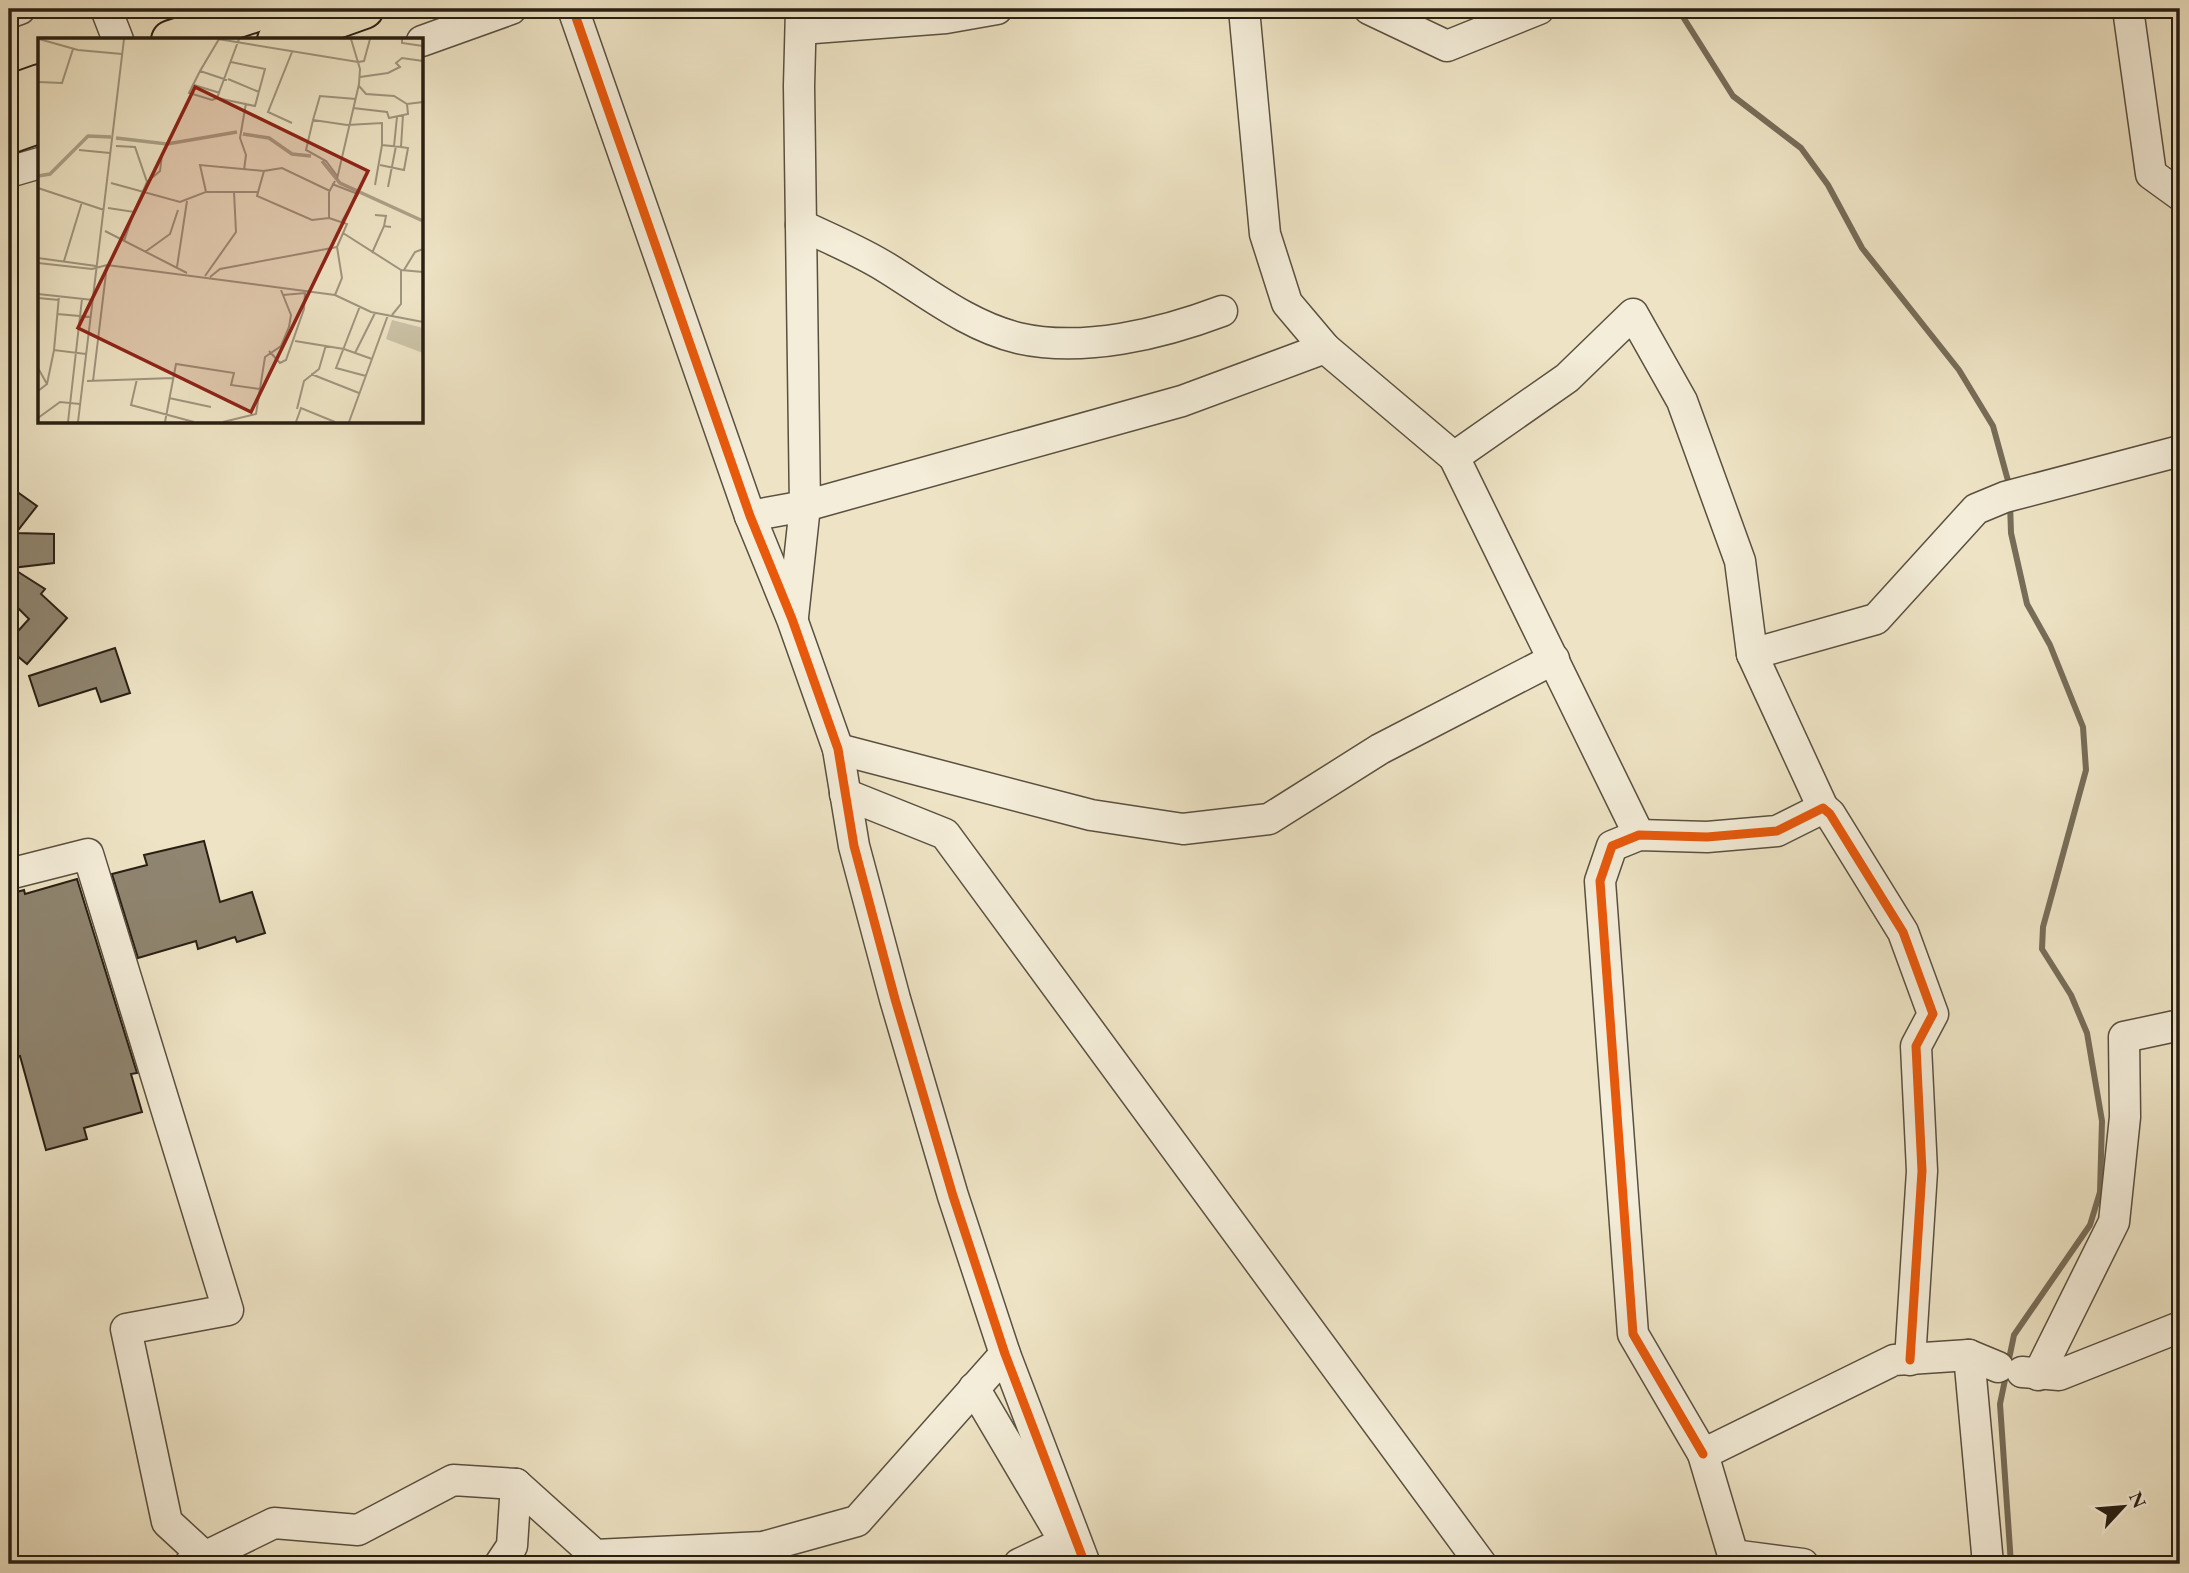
<svg xmlns="http://www.w3.org/2000/svg" width="2189" height="1573" viewBox="0 0 2189 1573" font-family="'EB Garamond',serif">
  <rect width="100%" height="100%" fill="#eee4c5"/>
  <filter id="stains"><feTurbulence type="fractalNoise" baseFrequency=".00286" numOctaves="4"/><feColorMatrix values="0 0 0 0 .2 0 0 0 0 .09 0 0 0 0 .02 0 0 0 .5 -.17"/></filter>
  <radialGradient id="worn" r=".72"><stop offset=".6" stop-color="#630" stop-opacity="0"/><stop offset="1" stop-color="#630" stop-opacity=".3"/></radialGradient>
  <g fill="none" stroke-linecap="round" stroke-linejoin="round">
    <g stroke="#776d59" stroke-width="6">
      <path d="M1678 9 1733 96 1801 148 1828 185 1862 248 1959 370 1993 426 2010 488"/>
      <path d="M2008 1364 2014 1335 2090 1225 2100 1192 2102 1121 2087 1033 2071 995 2042 949 2043 927 2086 770 2083 727 2050 645 2027 604 2011 533 2010 503"/>
      <path d="M2006 1375 2000 1404 2011 1564"/>
    </g>
  </g>
  <g fill="#8f8570" stroke="#281f13" stroke-width="2">
    <path d="M16 491 37 506 16 533 54 534V563L12 568 45 589 41 594 67 618 27 664 9 649V641L29 619 9 599V499Z"/>
    <path d="M115 648 130 693 101 702 96 688 39 706 29 676Z"/>
    <path d="M204 841 220 902 252 892 265 933 237 942 235 937 198 949 196 941 138 958 112 874 147 865 144 855Z"/>
    <path d="M77 879 137 1073 131 1074 142 1112 84 1128 87 1139 46 1150 20 1056 9 1059V894L24 890 25 894Z"/>
  </g>
  <g fill="none" stroke-linecap="round" stroke-linejoin="round">
    <defs>
      <g id="minor">
        <path d="M106 9 118 40"/>
        <path d="M573 9 750 516 792 619 838 749 854 846 895 999 953 1196 1005 1354 1085 1564"/>
        <path d="M1244 9 1265 234 1287 303 1325 348 1454 457 1567 378 1633 314 1682 401 1740 561 1752 654 1823 808"/>
        <path d="M1369 9 1447 46 1539 9"/>
        <path d="M2128 9 2151 174 2180 195"/>
        <path d="M9 13 20 9"/>
        <path d="M801 29 946 18 997 9"/>
        <path d="M422 41 511 9"/>
        <path d="M9 172 40 163"/>
        <path d="M801 225C830 239 860 251 887 268 929 294 969 326 1018 338 1083 353 1161 334 1222 311"/>
        <path d="M1454 457 1639 835"/>
        <path d="M750 516 805 506 1182 401 1325 348"/>
        <path d="M793 617 805 506 799 86 801 9"/>
        <path d="M1752 654 1876 619 1976 509 2005 497 2180 451"/>
        <path d="M838 749 1091 815 1183 829 1269 819 1380 749 1554 659"/>
        <path d="M845 794 945 834 1481 1564"/>
        <path d="M9 874 88 854 228 1310 126 1329 167 1522 205 1557"/>
        <path d="M1969 1355 1988 1564"/>
        <path d="M2022 1372 2059 1375 2180 1327"/>
        <path d="M2038 1375 2114 1222 2125 1117 2124 1037 2180 1025"/>
        <path d="M974 1388 1065 1542 1019 1564"/>
        <path d="M1703 1454 1633 1334 1600 881 1612 846 1639 835 1707 837 1777 831 1823 808 1830 814 1903 932 1933 1014 1916 1046 1922 1171 1910 1360"/>
        <path d="M1733 1555 1803 1564"/>
        <path d="M190 1564 274 1523 358 1530 453 1480 516 1484 595 1555 763 1547 857 1521 1005 1354"/>
        <path d="M500 1564 512 1546 516 1484"/>
        <path d="M1732 1564 1733 1555 1703 1454 1894 1360 1969 1355 1998 1367"/>
      </g>
      <g id="major">
        <path d="M171 40 265 9"/>
        <path d="M277 40 364 9"/>
        <path d="M9 95 40 84"/>
        <path d="M9 134 40 123"/>
      </g>
    </defs>
    <use href="#minor" stroke="#5a5040" stroke-width="33"/>
    <use href="#major" stroke="#281f13" stroke-width="42"/>
    <use href="#minor" stroke="#f4edd9" stroke-width="30"/>
    <use href="#major" stroke="#eee4c5" stroke-width="38"/>
    <defs>
      <g id="cycleway">
        <path d="M573 9 750 516 792 619 838 749 854 846 895 999 953 1196 1005 1354 1085 1564"/>
        <path d="M1703 1454 1633 1334 1600 881 1612 846 1639 835 1707 837 1777 831 1823 808 1830 814 1903 932 1933 1014 1916 1046 1922 1171 1910 1360"/>
      </g>
    </defs>
    <use href="#cycleway" stroke="#f4edd9" stroke-width="13"/>
    <use href="#cycleway" stroke="#e8590c" stroke-width="9"/>
  </g>
  <g transform="translate(38 38)">
    <rect width="385" height="385" fill="#eee4c5"/>
    <path d="M354 282 385 290V315L348 301Z" fill="#ccc3a7"/>
    <path fill="none" stroke="#aba188" stroke-width="3.5" d="M205 96 231 100 254 116 273 118M78 100 129 106 199 94M284 123 302 145 385 183M0 138 12 136 50 98 73 99"/>
    <path fill="none" stroke="#9f957e" stroke-width="2" d="M1 1 40 12 84 16M180 1 320 24 326 23 332 1M181 1 162 33 189 42M364 1V5L385 8M254 14 230 74 254 85M193 24 227 31 217 68 179 60 201 1M162 33 151 55 174 62 179 60M322 39 350 35 362 29 358 25 364 20 385 23M190 41 221 54M0 44 24 45 35 11M156 47 182 55M321 48 328 56 356 58 369 66 385 64M318 61 282 58 275 82 309 87 344 85V107L363 109 365 77M315 70 349 74 351 80 370 76 369 66M275 82 268 112 288 123 300 139M356 108 359 79M41 112 72 115M342 127 366 132 370 110 363 109M206 132 208 117 202 100 208 65M299 141 321 46 322 31 313 1M109 144 122 133 124 116M73 145 142 164 168 154 162 127 226 133M294 146 320 156 304 183M337 147 344 107M350 149 358 108M0 150 66 172M168 154H220M70 170 96 174 109 144 97 109 78 108M337 177 348 178 346 188M291 180 274 182 219 158 226 133 244 130 292 153M67 193 149 235M305 195 363 232V266L354 277M86 203 96 174M107 214 132 196 140 172M334 215 346 188 353 189M0 220 58 228M26 223 44 164M0 225 54 231 69 227 297 257 333 274 385 284M139 229 149 163M363 232 385 234M366 232 377 214 385 211M167 238 198 194 196 154M172 239 182 231 299 209M0 256 55 262M297 257 304 240 299 209 309 186 291 180V154L297 143M0 260 21 262M322 268 298 330 328 338M19 276 53 279M257 303 306 311 334 321M16 312 21 258M231 313 242 325 248 322 266 271 267 255 245 257M317 315 337 275M0 330 9 346 0 353M273 336 321 355M99 341 93 367 156 384M49 343 135 340M55 343 69 227M9 346 16 312 48 316M131 360 173 369M259 371 266 343 281 331 288 307M0 380 22 364 42 366M30 384 44 261M40 384 86 1M127 384 138 326 196 335 193 347 222 351M185 384 218 376 227 319 243 308 251 289 253 277 243 252M258 384 263 370 297 384M311 384 350 277"/>
    <path fill="#8f2418" fill-opacity="0.15" stroke="#8f2418" stroke-width="3.5" d="M157 49 330 133 213 374 40 290Z"/>
    <rect width="385" height="385" fill="none" stroke="#281f13" stroke-width="3.5"/>
  </g>
  <rect width="2189" height="1573" fill="none" stroke="#eee4c5" stroke-width="35"/>
  <rect x="10" y="10" width="2168" height="1552" fill="none" stroke="#281f13" stroke-width="3.5"/>
  <rect x="18" y="18" width="2154" height="1538" fill="none" stroke="#281f13" stroke-width="2"/>
  <g transform="translate(2123 1507) rotate(64)" stroke="#f4edd9" stroke-width="5" paint-order="stroke">
  <path d="M0-5L12 26L0 18L-12 26Z" fill="#281f13"/>
  <text y="-10" font-size="19" font-weight="bold" text-anchor="middle" fill="#281f13">N</text>
  </g>
  <rect width="100%" height="100%" filter="url(#stains)"/>
  <rect width="100%" height="100%" fill="url(#worn)"/>
</svg>
